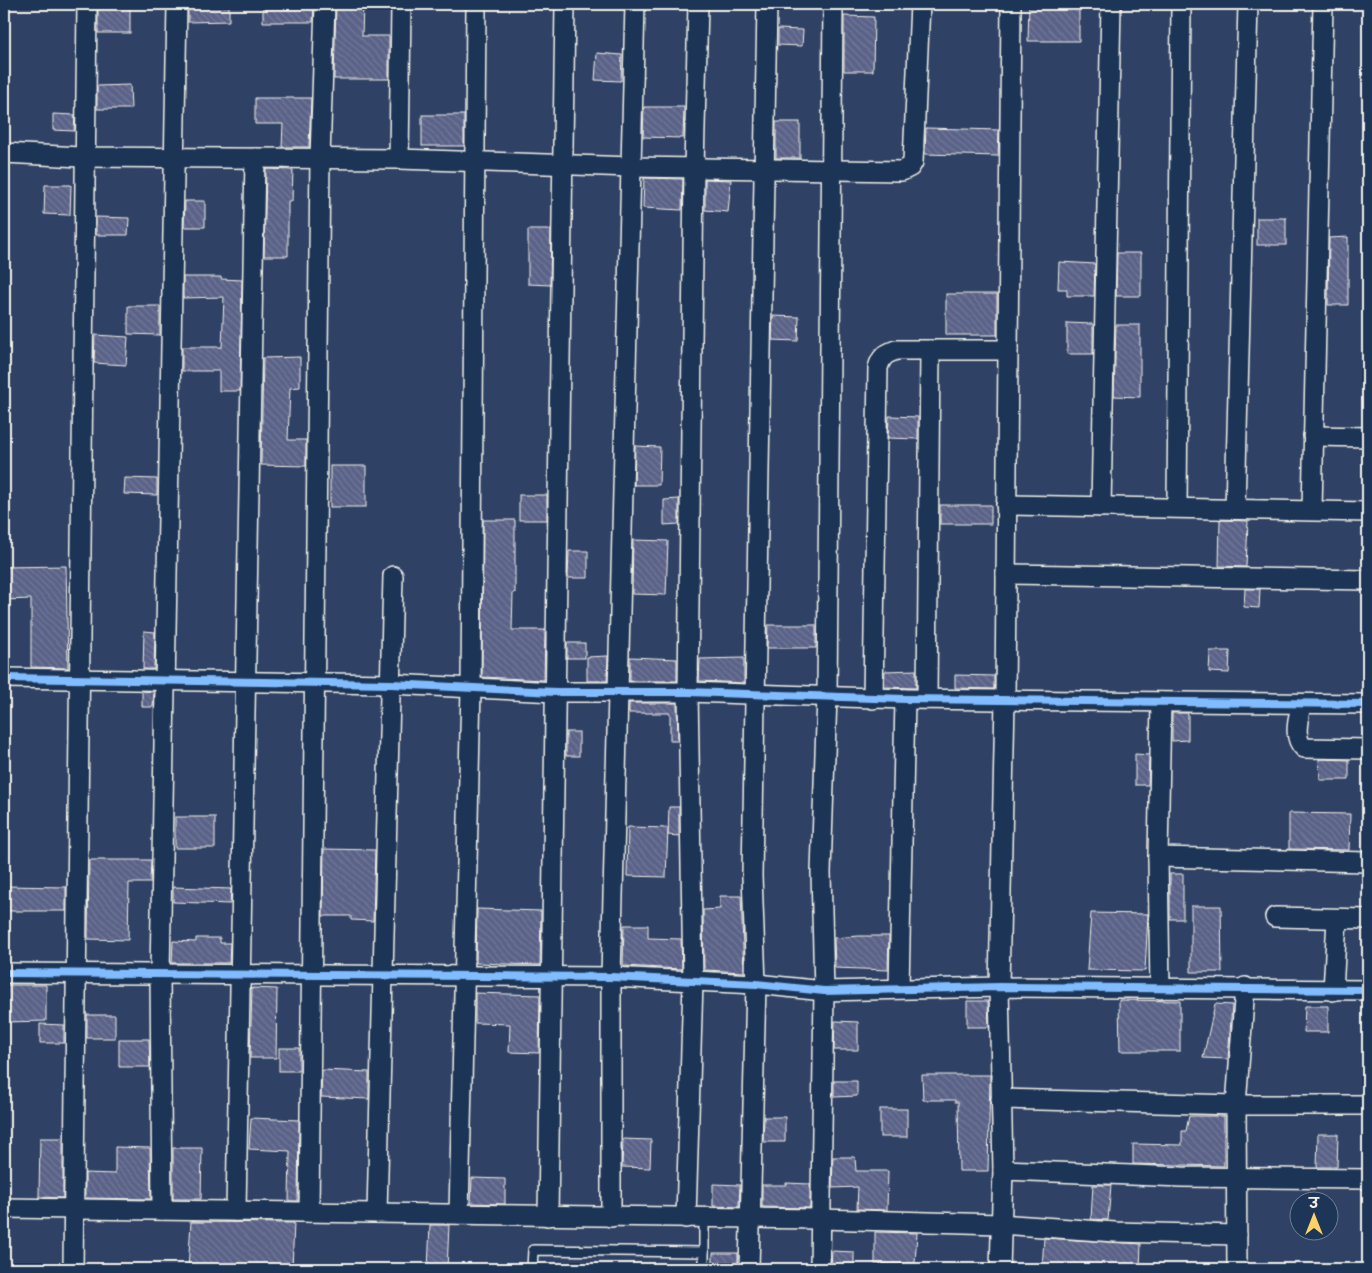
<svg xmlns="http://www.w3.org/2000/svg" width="1372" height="1273" viewBox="0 0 1372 1273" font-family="Delius,'Playpen Sans Deva',sans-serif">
  <defs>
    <pattern id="building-back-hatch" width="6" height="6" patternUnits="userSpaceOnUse" patternTransform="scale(1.25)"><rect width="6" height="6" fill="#5a6288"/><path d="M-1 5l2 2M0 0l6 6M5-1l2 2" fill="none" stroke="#727999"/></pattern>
  </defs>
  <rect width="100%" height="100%" fill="#2f4266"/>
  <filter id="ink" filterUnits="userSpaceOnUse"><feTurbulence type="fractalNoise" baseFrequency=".02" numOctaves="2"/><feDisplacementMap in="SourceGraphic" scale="10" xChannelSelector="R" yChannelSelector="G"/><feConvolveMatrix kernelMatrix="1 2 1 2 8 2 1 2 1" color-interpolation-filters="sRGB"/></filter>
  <g filter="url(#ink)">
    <g fill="url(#building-back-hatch)" stroke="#f4f1e8">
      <path d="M188 4H229V21L188 22Z"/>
      <path d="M336 4H363L362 36H389V79H334Z"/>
      <path d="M1029 4H1079V41H1028Z"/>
      <rect x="98" y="5" width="32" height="28"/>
      <path d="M263 6H314L313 22H263Z"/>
      <path d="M844 16 874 17 873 71H844Z"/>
      <path d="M778 29 803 30 802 46 778 45Z"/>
      <path d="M597 53 622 55 621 81 595 80Z"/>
      <path d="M130 85 131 109H97V86Z"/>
      <path d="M255 98H311L309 147H282L283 124H255Z"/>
      <path d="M644 107H684L683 138 643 137Z"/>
      <path d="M53 114 75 115 74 131 53 130Z"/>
      <rect x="422" y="115" width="42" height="31"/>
      <rect x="776" y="122" width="24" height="36"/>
      <path d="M926 128 999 130 998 156 925 154Z"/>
      <path d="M266 169 293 170 292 201H288V256H264Z"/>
      <path d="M644 178 683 179 682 210 643 208Z"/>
      <path d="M705 179 731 180 728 212 705 210Z"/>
      <path d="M45 185H71L70 215 44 214Z"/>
      <path d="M185 201H205V227H184Z"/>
      <path d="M96 217 129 218 128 235H96Z"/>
      <rect x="1257" y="218" width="29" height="27"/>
      <path d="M528 230H551L550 285 528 284Z"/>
      <path d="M1348 237V305H1328L1329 238Z"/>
      <path d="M1117 253H1141V296H1116Z"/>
      <path d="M1059 262 1095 264 1094 296H1067V289H1058Z"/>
      <path d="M183 277H221V279L242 280 240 391H219V371H182V347H222L224 297 183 298Z"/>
      <rect x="946" y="294" width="51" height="41"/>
      <path d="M128 306H160V335L128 334Z"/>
      <path d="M773 316 799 317 798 341 772 340Z"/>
      <path d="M1067 323 1093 324V354H1067Z"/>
      <path d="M1116 325H1140V397L1114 396Z"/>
      <path d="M95 335 128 337 126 365 94 363Z"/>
      <path d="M300 357V387L290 388 288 440H306V466L261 465 263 358Z"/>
      <path d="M889 416 918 417V439L888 438Z"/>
      <path d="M635 446 660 447 659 485H634Z"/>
      <rect x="330" y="466" width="36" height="41"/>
      <path d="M125 478 157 479V495L124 494Z"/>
      <rect x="519" y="495" width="28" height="25"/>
      <path d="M679 499V524L664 525V500Z"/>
      <rect x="940" y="505" width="51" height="19"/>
      <path d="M483 520H515V593H513L512 630H545L544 680 482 677Z"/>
      <path d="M1220 520 1248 521 1246 567 1219 566Z"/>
      <path d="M633 540 668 541 666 595 632 594Z"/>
      <path d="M569 551H588V578H568Z"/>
      <path d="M66 566 68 668 31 667V599L4 600V567Z"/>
      <path d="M1245 589H1260L1259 608 1244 607Z"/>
      <path d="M768 625H816V648H767Z"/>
      <path d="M144 631 155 632 154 669H143Z"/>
      <rect x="567" y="643" width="18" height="15"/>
      <path d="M1210 651H1230L1229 673 1209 672Z"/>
      <path d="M608 656 607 681H587V657Z"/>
      <path d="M630 657 677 659V681H630Z"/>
      <path d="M744 658V683L699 681 700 659Z"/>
      <path d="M916 670V688L884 687 885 671Z"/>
      <path d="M955 675 994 676V689L955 688Z"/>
      <path d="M142 691 154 692 153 707H142Z"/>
      <path d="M629 703H677L678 741H670V713H629Z"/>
      <path d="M1172 713H1188V740L1172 741Z"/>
      <rect x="566" y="732" width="13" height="24"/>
      <path d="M1135 754 1149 755 1148 785H1135Z"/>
      <path d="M1319 759 1349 760V780H1320Z"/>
      <path d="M669 807H679V836L668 835Z"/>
      <path d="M1289 813 1350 814 1349 850 1289 849Z"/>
      <rect x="175" y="817" width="40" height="31"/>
      <path d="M628 827 668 828 666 877 627 876Z"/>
      <path d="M324 849 375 850 373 921 351 920V916H323Z"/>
      <path d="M89 860H151L150 883H129L128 940 88 939Z"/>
      <rect x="1170" y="874" width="13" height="45"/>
      <path d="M4 886 66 887V911H4Z"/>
      <path d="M173 887 231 889 230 904 173 902Z"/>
      <path d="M720 896H741L744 972 704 970 703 910 720 909Z"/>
      <path d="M1191 906H1221L1222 972H1191Z"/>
      <path d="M477 909 541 911 540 965 476 963Z"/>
      <path d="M1091 913 1148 914 1145 971 1087 970Z"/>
      <path d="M624 925H648V938L681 939 682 969 623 966Z"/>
      <path d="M859 936H889L888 970 835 968 834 938Z"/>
      <path d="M196 938H220V943H230L229 963H172L173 941 196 942Z"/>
      <path d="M4 985H46V1021L4 1022Z"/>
      <path d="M252 988 277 989 276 1058H250Z"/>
      <path d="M475 993 540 995 539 1053 509 1052 510 1024 475 1023Z"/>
      <path d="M1119 1000 1180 1001V1051H1120Z"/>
      <path d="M967 1001H988L989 1027H967Z"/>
      <path d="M1215 1004 1232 1005 1228 1059 1203 1058Z"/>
      <path d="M1305 1006H1328V1032H1304Z"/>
      <rect x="87" y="1015" width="28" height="23"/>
      <path d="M835 1021 858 1022V1050H834Z"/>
      <path d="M40 1024 64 1025V1043H40Z"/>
      <path d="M119 1039H149L150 1067H119Z"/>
      <rect x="279" y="1048" width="20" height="23"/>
      <path d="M322 1070 369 1072V1099L321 1097Z"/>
      <path d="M922 1075H990L988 1171H959L958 1102H955V1100H923Z"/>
      <path d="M834 1081H857V1096L834 1097Z"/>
      <rect x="880" y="1109" width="27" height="28"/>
      <path d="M1189 1116H1224V1166L1133 1164V1144L1182 1145V1131H1186Z"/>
      <path d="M764 1117H785V1142H763Z"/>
      <path d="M251 1118 299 1120 298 1201H289L290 1151 249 1149Z"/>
      <path d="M1318 1134H1338L1337 1167H1317Z"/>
      <path d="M40 1138H63V1198L39 1197Z"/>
      <path d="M623 1139 651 1140 650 1168 622 1167Z"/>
      <path d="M115 1147 150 1148 151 1199 85 1198V1173L115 1174Z"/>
      <path d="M173 1148H202L201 1199H173Z"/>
      <path d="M833 1157H855L856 1171H888L887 1210 857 1209 858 1187 832 1188Z"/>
      <path d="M472 1178 505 1179V1204L471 1203Z"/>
      <path d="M786 1183 810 1184V1208L762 1207V1185H786Z"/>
      <path d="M713 1184 740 1185 739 1207 713 1206Z"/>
      <path d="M1093 1185H1111L1108 1220 1091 1219Z"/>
      <path d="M191 1222 294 1223 292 1269H188Z"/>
      <path d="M430 1225H449L447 1269H428Z"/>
      <path d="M875 1232 917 1233 915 1263 875 1264Z"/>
      <path d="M1044 1238 1141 1244 1140 1269H1042Z"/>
      <path d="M832 1251 854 1252V1267H831Z"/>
      <rect x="713" y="1253" width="25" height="15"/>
    </g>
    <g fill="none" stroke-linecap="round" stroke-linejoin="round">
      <defs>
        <g id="service">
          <path d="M532 1269 533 1250 704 1252"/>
          <path d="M704 1269V1218"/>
        </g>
        <g id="minor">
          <path d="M4 153 80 157 399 159 632 167 902 171 910 167 913 162 920 4"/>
          <path d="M399 159 401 4"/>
          <path d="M1313 436 1368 437"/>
          <path d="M1006 505 1368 512"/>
          <path d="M1101 507 1111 4"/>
          <path d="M1177 507 1181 4"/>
          <path d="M1235 509 1248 4"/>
          <path d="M1312 510 1323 4"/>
          <path d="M1006 574 1368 580"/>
          <path d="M4 678 391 684 556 692H688L905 699 1368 704"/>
          <path d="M873 699 878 368C881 357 885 354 896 350H1008"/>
          <path d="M927 699 930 350"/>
          <path d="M1301 704C1299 718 1292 737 1304 748L1368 749"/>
          <path d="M1158 857 1368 862"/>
          <path d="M1275 917 1368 919"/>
          <path d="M4 973 611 977 756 984 824 991 999 987 1368 990"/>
          <path d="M899 988 905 699"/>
          <path d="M1160 989 1158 857 1161 702"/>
          <path d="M1333 991 1337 919"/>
          <path d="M1001 1099 1236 1105H1368"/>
          <path d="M1003 1170 1182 1177 1368 1179"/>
          <path d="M4 1208 820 1219 1000 1224 1115 1232 1237 1235"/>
          <path d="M162 1210 160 974 177 4"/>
          <path d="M236 1211 255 158"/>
          <path d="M309 1212 320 158 325 4"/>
          <path d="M377 1213 393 576"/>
          <path d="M459 1214 471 688 476 4"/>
          <path d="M548 1216 565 4"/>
          <path d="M611 1217V977L635 4"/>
          <path d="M686 1218 693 981 688 692 694 168 698 4"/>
          <path d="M73 1269 87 4"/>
          <path d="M749 1269 756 984 752 876 767 4"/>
          <path d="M820 1269 824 991 821 872 827 696 833 4"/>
          <path d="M1000 1269 1003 1170 999 987 1005 700 1011 4"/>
          <path d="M1237 1269 1236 1105 1245 987"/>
        </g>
      </defs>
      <use href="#service" stroke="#f4f1e8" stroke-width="12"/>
      <use href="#minor" stroke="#f4f1e8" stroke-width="22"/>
      <use href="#service" stroke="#1d3557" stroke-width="9"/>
      <use href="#minor" stroke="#1d3557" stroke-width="19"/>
      <defs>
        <g id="cycleway">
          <path d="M4 678 391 684 556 692H688L905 699 1368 704"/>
          <path d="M4 973 611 977 756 984 824 991 999 987 1368 990"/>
        </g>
      </defs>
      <use href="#cycleway" stroke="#1d3557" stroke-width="11"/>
      <use href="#cycleway" stroke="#80bcff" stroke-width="8"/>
    </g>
  </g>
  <rect width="1372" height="1273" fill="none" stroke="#1d3557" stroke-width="20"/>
  <rect x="10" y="10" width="1352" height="1253" fill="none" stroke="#f4f1e8" stroke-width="2" filter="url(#ink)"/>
  <g transform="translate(1314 1216)"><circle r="24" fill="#1d3557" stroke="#738091"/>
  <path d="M0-4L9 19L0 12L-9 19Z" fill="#ffd166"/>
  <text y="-8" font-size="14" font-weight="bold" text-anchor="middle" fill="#f4f1e8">उ</text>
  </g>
</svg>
